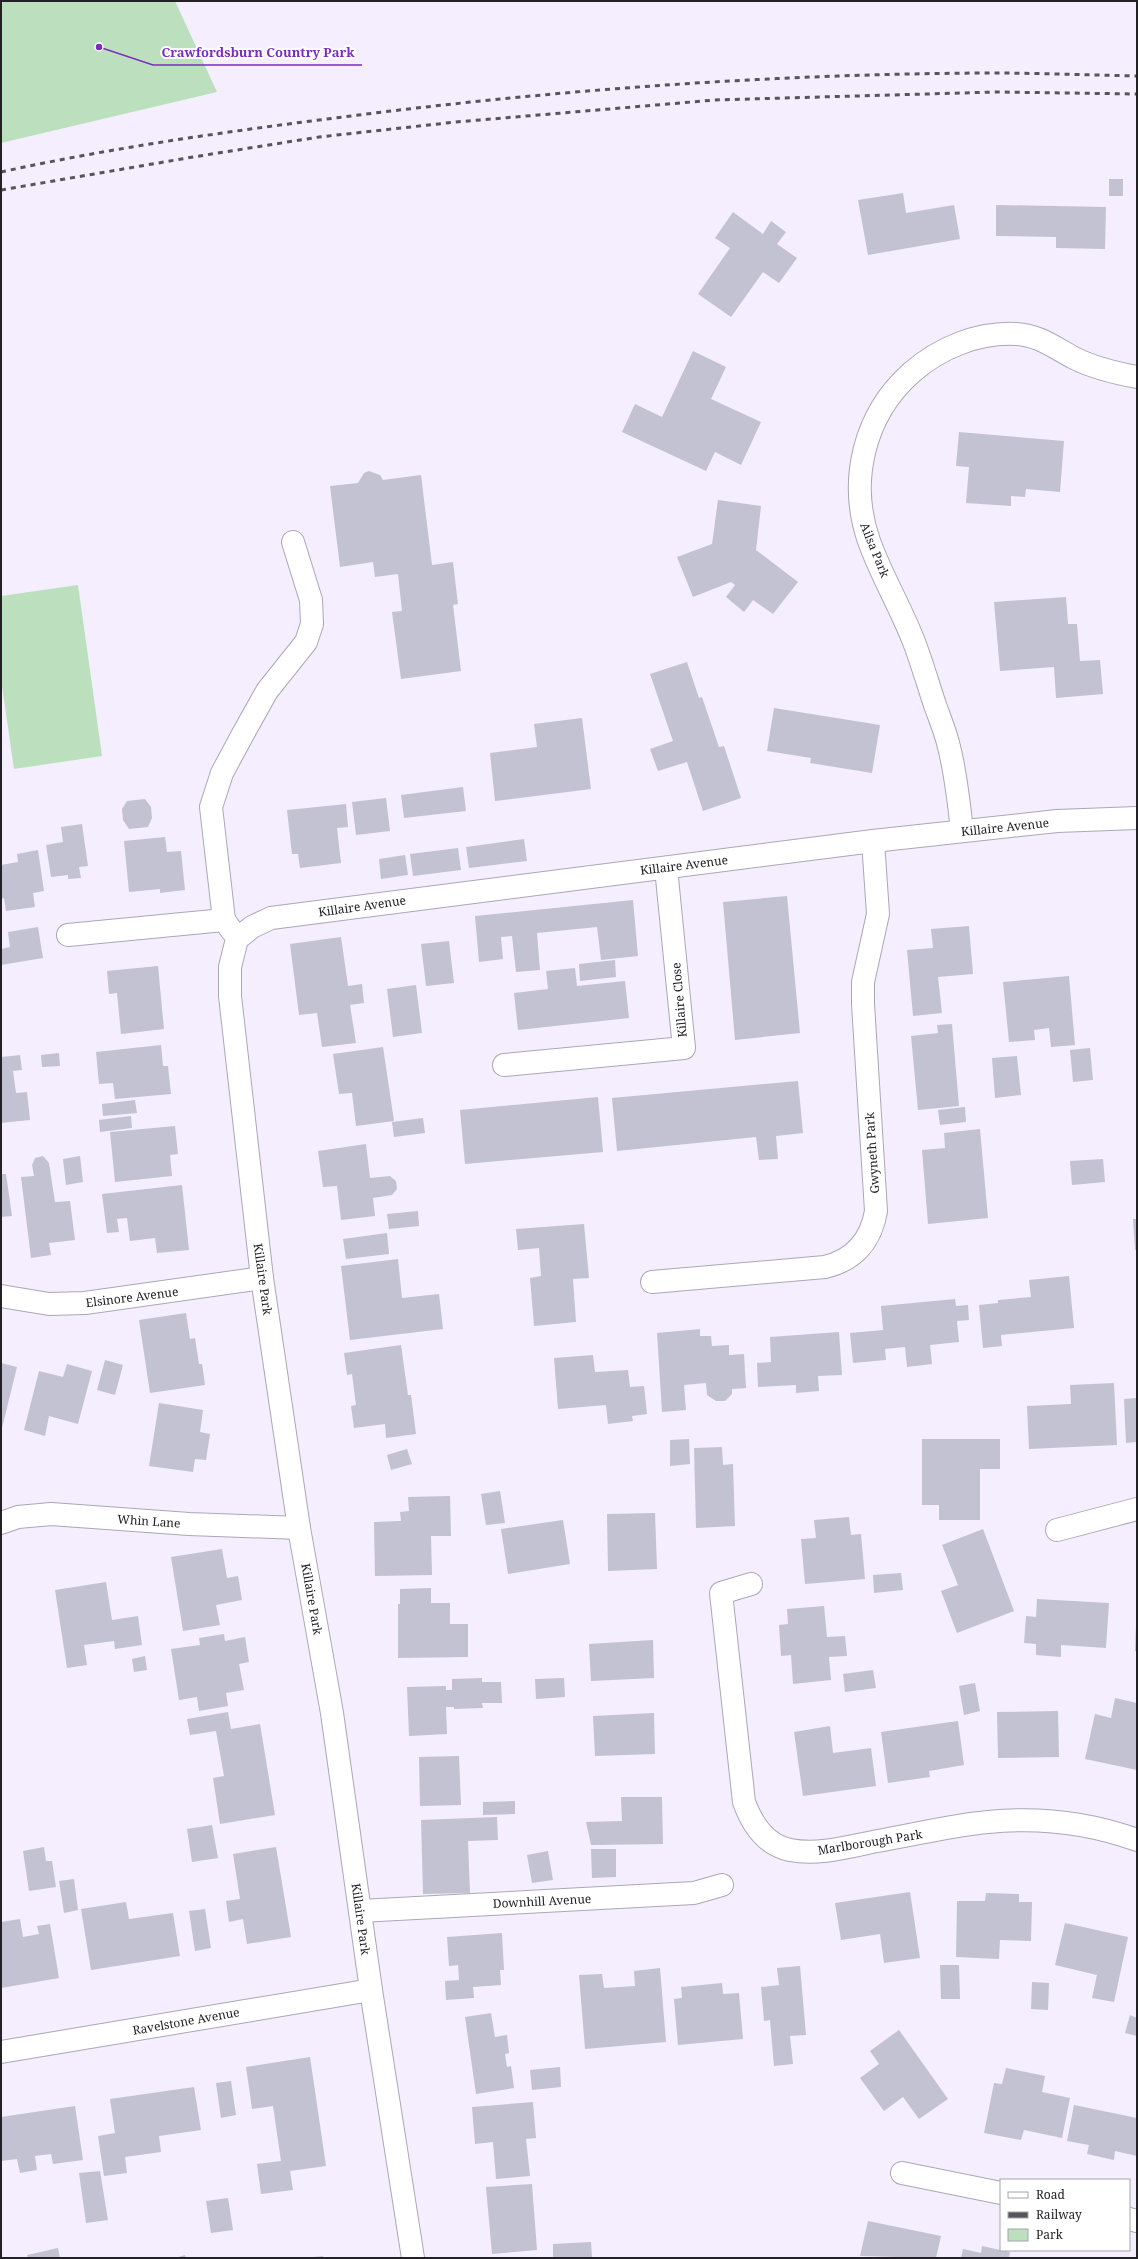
<svg xmlns="http://www.w3.org/2000/svg" width="1138" height="2259" viewBox="0 0 1138 2259" font-family="'Noto Serif',serif">
  <rect width="100%" height="100%" fill="#f4eefe"/>
  <g fill="#bce0be">
    <path d="M1 1H175L217 92 1 143Z"/>
    <path d="M78 585 102 756 14 769 1 679V596Z"/>
  </g>
  <g fill="#c3c2d2">
    <rect x="1109" y="179" width="14" height="17"/>
    <path d="M903 193 906 213 954 205 960 239 868 255 858 200Z"/>
    <path d="M996 205 1106 207 1105 249 1056 248V237L996 236Z"/>
    <path d="M733 212 763 234 771 221 786 232 777 244 797 258 779 283 763 272 731 317 698 294 730 248 715 238Z"/>
    <path d="M693 351 726 367 711 399 761 422 741 465 715 452 706 471 622 432 635 404 662 417Z"/>
    <path d="M959 432 1064 441 1060 492 1026 489 1025 497 1011 496V506L966 503 969 467 956 466Z"/>
    <path d="M369 471 380 475 383 480 421 475 432 565 453 562 458 604 453 605 461 671 401 679 392 612 402 611 398 574 375 577 373 562 340 567 330 486 358 483 364 473Z"/>
    <path d="M718 500 761 506 756 550 798 582 773 614 753 600 744 612 726 597 735 585 731 582 693 597 677 557 712 544Z"/>
    <path d="M1066 597 1068 624H1077L1080 661 1100 660 1103 694 1056 698 1054 667 1000 671 994 602Z"/>
    <path d="M687 662 699 698 702 697 719 747 724 746 741 798 703 811 687 762 658 771 650 749 673 741 650 674Z"/>
    <path d="M774 708 880 725 872 773 810 763 811 758 767 751Z"/>
    <path d="M582 718 591 789 495 801 490 753 537 747 534 724Z"/>
    <path d="M463 787 466 811 404 818 401 795Z"/>
    <path d="M386 798 390 831 356 835 352 802Z"/>
    <path d="M145 799 151 807 152 818 148 827 129 829 123 820 122 809 127 801Z"/>
    <path d="M346 804 348 827 337 828 341 863 300 868 298 854H292L287 810Z"/>
    <path d="M82 824 88 866 79 867 81 878 68 879V875L51 877 46 845 63 842 61 827Z"/>
    <path d="M165 837 167 852 181 851 185 890 160 893V889L129 892 124 841Z"/>
    <path d="M524 839 527 861 469 868 466 847Z"/>
    <path d="M458 848 461 870 413 876 410 854Z"/>
    <path d="M38 850 44 891 33 893 35 907 6 911 4 898 1 899V865L18 862 17 854Z"/>
    <path d="M405 855 408 875 381 879 379 859Z"/>
    <path d="M787 896 800 1033 735 1040 723 902Z"/>
    <path d="M633 900 638 956 601 960 597 927 537 933 540 970 516 972 512 936 501 937 503 959 479 962 475 916Z"/>
    <path d="M969 926 973 974 938 977 942 1013 913 1016 907 950 933 948 931 929Z"/>
    <path d="M38 927 43 958 1 965V949L10 947 8 932Z"/>
    <path d="M341 937 348 986 362 984 364 1003 350 1005 356 1043 322 1047 317 1013 299 1015 290 944Z"/>
    <path d="M449 941 454 983 426 986 421 944Z"/>
    <path d="M615 960 616 977 580 981 579 964Z"/>
    <path d="M158 966 164 1029 121 1034 117 993 109 994 107 971Z"/>
    <path d="M575 968 577 986 625 981 629 1018 518 1030 514 993 548 989 546 971Z"/>
    <path d="M1069 976 1075 1045 1051 1047 1049 1028 1034 1030 1035 1040 1009 1042 1003 982Z"/>
    <path d="M416 985 422 1033 393 1037 387 989Z"/>
    <path d="M952 1024 959 1106 918 1110 911 1036 938 1033 937 1025Z"/>
    <path d="M161 1045 163 1066H168L171 1094 115 1099 113 1083 99 1084 96 1052Z"/>
    <path d="M383 1047 394 1121 356 1126 352 1093 339 1094 333 1054Z"/>
    <path d="M1090 1048 1093 1080 1073 1082 1070 1050Z"/>
    <path d="M59 1053 60 1066 42 1067 41 1055Z"/>
    <path d="M20 1055 22 1070 13 1071 16 1093 27 1092 30 1120 1 1123V1057Z"/>
    <path d="M1017 1056 1021 1095 995 1098 992 1058Z"/>
    <path d="M798 1081 803 1133 776 1136 778 1159 759 1160 756 1137 617 1151 612 1098Z"/>
    <path d="M598 1097 603 1152 465 1164 460 1110Z"/>
    <path d="M135 1100 137 1113 103 1116 102 1104Z"/>
    <path d="M965 1107 966 1122 940 1125 938 1110Z"/>
    <path d="M131 1116 132 1128 100 1132 99 1120Z"/>
    <path d="M423 1118 425 1133 394 1137 392 1122Z"/>
    <path d="M175 1126 178 1154 170 1155 172 1176 115 1182 110 1132Z"/>
    <path d="M980 1129 988 1218 928 1224 922 1150 945 1148 944 1133Z"/>
    <path d="M366 1144 370 1178 390 1176 396 1181 397 1189 392 1195 373 1198 375 1216 341 1220 337 1186 323 1187 318 1151Z"/>
    <path d="M43 1156 49 1163 55 1202 70 1201 75 1240 49 1243 51 1255 31 1258 21 1177 34 1176 32 1165 35 1158Z"/>
    <path d="M80 1156 83 1182 66 1185 63 1159Z"/>
    <path d="M1103 1159 1105 1182 1072 1185 1070 1161Z"/>
    <path d="M1 1174H6L12 1216 1 1217Z"/>
    <path d="M182 1185 189 1250 157 1253 155 1238 130 1241 127 1218 117 1219 119 1232 107 1233 102 1194Z"/>
    <path d="M418 1211 419 1226 389 1229 387 1214Z"/>
    <path d="M1133 1219H1137V1250H1135Z"/>
    <path d="M584 1224 589 1278 573 1279 576 1322 534 1326 530 1278 541 1276 539 1248 518 1250 516 1229Z"/>
    <path d="M387 1233 389 1254 346 1259 343 1239Z"/>
    <path d="M398 1259 402 1298 439 1294 443 1329 350 1340 341 1266Z"/>
    <path d="M1069 1276 1074 1328 1001 1335 1002 1346 983 1348 979 1305 998 1303V1300L1031 1297 1029 1280Z"/>
    <path d="M955 1299 956 1306 968 1305 969 1320 957 1321 959 1342 930 1345 932 1364 907 1367 905 1347 885 1349 886 1360 853 1363 850 1333 883 1330 881 1306Z"/>
    <path d="M186 1313 190 1339 195 1338 199 1364H202L205 1385 150 1393 139 1320Z"/>
    <path d="M700 1329V1336H711L712 1346 729 1345V1355L744 1354 746 1388 732 1389V1394L725 1401H716L707 1395 706 1383 684 1385 686 1410 662 1412 657 1333Z"/>
    <path d="M839 1332 842 1375 818 1376 819 1391 796 1393V1385L758 1387 757 1363 771 1362 770 1337Z"/>
    <path d="M401 1345 408 1395H411L416 1434 386 1438 385 1424 354 1428 351 1406 356 1405 352 1374 347 1375 344 1353Z"/>
    <path d="M593 1355 595 1372 628 1370 630 1387 644 1386 647 1414 632 1416 633 1421 608 1424 606 1405 558 1409 554 1358Z"/>
    <path d="M105 1360 123 1365 115 1395 97 1390Z"/>
    <path d="M1 1363 17 1367 2 1428H1Z"/>
    <path d="M67 1364 92 1371 78 1424 49 1416 45 1436 24 1430 39 1371 63 1377Z"/>
    <path d="M1114 1383 1117 1445 1029 1449 1027 1406 1071 1404 1070 1385Z"/>
    <path d="M1137 1398V1442L1126 1443 1124 1399Z"/>
    <path d="M159 1403 203 1410 200 1432 210 1434 206 1460 195 1459 193 1472 149 1466Z"/>
    <path d="M689 1439 690 1464 670 1466V1440Z"/>
    <path d="M922 1439H1000V1469H980V1520H939V1505H922Z"/>
    <path d="M722 1447 723 1465 733 1464 735 1526 696 1528 694 1448Z"/>
    <path d="M407 1449 412 1464 391 1470 387 1455Z"/>
    <path d="M500 1491 505 1523 486 1525 481 1494Z"/>
    <path d="M450 1496 451 1536H431L432 1575 375 1576 374 1522 401 1521 400 1512 409 1511 408 1497Z"/>
    <path d="M655 1513 657 1569 608 1571 607 1514Z"/>
    <path d="M849 1517 851 1535 861 1534 865 1579 805 1584 801 1539 816 1538 814 1520Z"/>
    <path d="M563 1520 570 1564 508 1574 501 1529Z"/>
    <path d="M983 1529 1014 1611 957 1633 941 1591 958 1585 942 1545Z"/>
    <path d="M222 1549 227 1578 238 1576 242 1600 216 1605 220 1625 183 1631 171 1557Z"/>
    <path d="M901 1573 903 1590 874 1593 873 1575Z"/>
    <path d="M106 1582 112 1620 138 1616 142 1645 115 1649 114 1641 84 1645 87 1665 67 1668 55 1590Z"/>
    <path d="M431 1588V1603H450V1624H468V1657L398 1658V1604H400V1589Z"/>
    <path d="M1037 1599 1109 1603 1106 1648 1061 1645V1657L1036 1655V1644L1024 1643 1026 1616 1036 1617Z"/>
    <path d="M824 1606 827 1637 845 1636 847 1656 829 1657 831 1680 793 1684 791 1655 781 1656 779 1625 788 1624 787 1609Z"/>
    <path d="M1136 1624H1137V1651H1135Z"/>
    <path d="M224 1634 225 1641 245 1637 249 1662 239 1664 244 1690 226 1693 228 1706 199 1711 197 1697 179 1700 171 1649 200 1645 199 1638Z"/>
    <path d="M653 1640 654 1678 591 1681 589 1644Z"/>
    <path d="M145 1656 147 1670 134 1672 132 1659Z"/>
    <path d="M873 1670 876 1688 845 1692 843 1674Z"/>
    <path d="M482 1678V1682H501L502 1703H482L483 1708 454 1709V1707H446L447 1734 409 1736 407 1687 446 1686V1690H452V1679Z"/>
    <path d="M564 1678 565 1697 536 1699 535 1679Z"/>
    <path d="M975 1683 980 1711 964 1715 959 1686Z"/>
    <path d="M1115 1698 1137 1703V1770L1085 1759 1095 1714 1111 1718Z"/>
    <path d="M1058 1711 1059 1757 998 1758 997 1712Z"/>
    <path d="M228 1712 231 1729 260 1724 275 1815 220 1824 213 1778 224 1776 216 1731 190 1735 187 1719Z"/>
    <path d="M654 1713 655 1754 595 1756 593 1716Z"/>
    <path d="M958 1721 964 1765 929 1771 930 1777 888 1783 881 1732Z"/>
    <path d="M830 1726 833 1753 871 1748 876 1786 803 1796 794 1732Z"/>
    <path d="M459 1756 461 1805 420 1806 419 1757Z"/>
    <path d="M621 1797H662L663 1844 591 1845 586 1822 622 1821Z"/>
    <path d="M515 1801V1814L483 1815V1802Z"/>
    <path d="M497 1817 498 1840 468 1841 470 1893 423 1894 421 1820Z"/>
    <path d="M212 1825 218 1858 192 1862 187 1829Z"/>
    <path d="M44 1847 46 1861H52L56 1887 29 1891 23 1851Z"/>
    <path d="M276 1847 291 1937 247 1944 243 1919 229 1922 226 1901 240 1899 233 1854Z"/>
    <path d="M591 1849H616V1877L592 1878Z"/>
    <path d="M548 1851 553 1880 532 1883 527 1855Z"/>
    <path d="M74 1879 78 1910 64 1913 59 1881Z"/>
    <path d="M910 1892 920 1958 884 1963 880 1934 841 1940 835 1903Z"/>
    <path d="M986 1893 1019 1894V1902H1032L1031 1941 1000 1940 999 1959 956 1957 957 1901H985Z"/>
    <path d="M126 1902 129 1919 173 1913 180 1956 91 1970 81 1909Z"/>
    <path d="M205 1909 211 1948 195 1951 189 1911Z"/>
    <path d="M20 1919 23 1937 39 1934 37 1926 50 1924 59 1978 1 1988V1922Z"/>
    <path d="M1065 1923 1128 1937 1114 2002 1092 1998 1097 1975 1055 1965Z"/>
    <path d="M502 1933 504 1970H500L501 1985 473 1987 474 1998 446 2000 445 1981 459 1980 458 1965 449 1966 447 1937Z"/>
    <path d="M940 1965H959L960 1999H941Z"/>
    <path d="M800 1966 806 2035 790 2036 793 2064 774 2066 770 2020 764 2021 761 1987 779 1985 777 1968Z"/>
    <path d="M660 1968 666 2042 585 2049 579 1975 602 1974 604 1988 635 1986 634 1971Z"/>
    <path d="M1032 1982 1049 1983 1048 2010 1031 2009Z"/>
    <path d="M722 1983 723 1994 739 1993 743 2039 678 2045 674 1999 682 1998 681 1987Z"/>
    <path d="M491 2013 495 2037 507 2035 509 2053 505 2054 507 2067 511 2066 514 2088 476 2094 465 2017Z"/>
    <path d="M1130 2015 1137 2018V2036L1125 2033Z"/>
    <path d="M899 2030 948 2099 919 2119 903 2097 884 2111 860 2078 879 2064 870 2051Z"/>
    <path d="M310 2057 326 2166 290 2171 293 2190 261 2194 257 2164 281 2161 273 2106 252 2109 246 2067Z"/>
    <path d="M560 2067 561 2087 532 2090 530 2070Z"/>
    <path d="M1006 2068 1045 2076 1042 2092 1070 2098 1062 2138 1024 2130 1021 2140 984 2133 994 2083 1002 2084Z"/>
    <path d="M231 2081 236 2115 221 2118 216 2083Z"/>
    <path d="M194 2087 201 2130 159 2136 161 2152 125 2157 127 2173 104 2176 98 2136 115 2133 110 2099Z"/>
    <path d="M533 2102 536 2138 526 2139 530 2176 496 2179 493 2142 475 2144 472 2107Z"/>
    <path d="M1074 2105 1137 2118V2156L1115 2151 1114 2160 1087 2154 1089 2145 1067 2141Z"/>
    <path d="M75 2106 83 2160 53 2164 51 2154 35 2156 37 2170 20 2173 17 2159 1 2161V2117Z"/>
    <path d="M100 2171 108 2220 86 2223 79 2173Z"/>
    <path d="M532 2184 537 2250 492 2254 486 2187Z"/>
    <path d="M228 2198 233 2230 211 2233 206 2201Z"/>
    <path d="M868 2221 941 2236 936 2258 860 2256Z"/>
    <path d="M591 2242 592 2258H553V2244Z"/>
    <path d="M982 2246 1010 2252 1009 2258H961L963 2249 981 2253Z"/>
    <path d="M58 2248 60 2258H28L27 2255Z"/>
    <path d="M185 2255 186 2258H175Z"/>
    <path d="M323 2256V2258H313V2257Z"/>
  </g>
  <g fill="none" stroke-linecap="round" stroke-linejoin="round">
    <defs>
      <g id="minor">
        <path d="M962 831C959 803 956 774 949 747 946 733 940 719 935 705 928 684 922 663 914 642 901 608 881 575 869 541 848 481 864 415 911 373 939 348 978 332 1016 334 1039 335 1055 348 1074 358 1094 368 1115 373 1137 377"/>
        <path d="M224 920 211 807 222 773 243 734 267 691 306 642 312 624 311 600 293 542"/>
        <path d="M68 935 224 920 232 931"/>
        <path d="M237 939 230 967V996L262 1278 299 1528 332 1713 371 1990 413 2258"/>
        <path d="M237 939 252 927 271 918 873 841 1057 821 1137 818"/>
        <path d="M504 1065 684 1048 666 868"/>
        <path d="M652 1282 825 1267C854 1260 871 1241 876 1211L863 1004V982L878 914 873 841"/>
        <path d="M1 1296 49 1304 85 1303 262 1278"/>
        <path d="M1 1523 18 1517 51 1514 189 1524 299 1528"/>
        <path d="M1057 1530 1137 1509"/>
        <path d="M751 1584 721 1593 744 1802C752 1824 766 1845 790 1850 821 1856 854 1845 883 1840 918 1834 953 1825 988 1822 1038 1817 1090 1823 1137 1840"/>
        <path d="M360 1911 694 1893 722 1885"/>
        <path d="M1 2052 371 1990"/>
        <path d="M902 2173 1001 2193"/>
        <path d="M1129 2219 1137 2221"/>
      </g>
    </defs>
    <use href="#minor" stroke="#aca6b6" stroke-width="24"/>
    <use href="#minor" stroke="#fff" stroke-width="22"/>
    <g stroke="#57545b" stroke-width="3" stroke-dasharray="5 5" stroke-linecap="butt">
      <path d="M1 172C111 148 223 132 335 118 551 90 770 74 988 73 1037 73 1087 75 1137 76"/>
      <path d="M1 190 193 157 319 137 456 122 715 100 996 92 1137 94"/>
    </g>
  </g>
  <g text-anchor="middle" dominant-baseline="central" stroke-width="4" stroke-linejoin="round" paint-order="stroke">
    <g font-size="12" fill="#232126" stroke="#fff">
      <text transform="translate(875 550) rotate(68)">Ailsa Park</text>
      <text transform="translate(1005 827) rotate(-6)">Killaire Avenue</text>
      <text transform="translate(684 865) rotate(-7)">Killaire Avenue</text>
      <text transform="translate(362 906) rotate(-8)">Killaire Avenue</text>
      <text transform="translate(679 1000) rotate(-95)">Killaire Close</text>
      <text transform="translate(872 1153) rotate(-94)">Gwyneth Park</text>
      <text transform="translate(263 1279) rotate(82)">Killaire Park</text>
      <text transform="translate(132 1297) rotate(-7)">Elsinore Avenue</text>
      <text transform="translate(149 1521) rotate(4)">Whin Lane</text>
      <text transform="translate(312 1599) rotate(80)">Killaire Park</text>
      <text transform="translate(870 1842) rotate(-9)">Marlborough Park</text>
      <text transform="translate(542 1901) rotate(-3)">Downhill Avenue</text>
      <text transform="translate(361 1919) rotate(82)">Killaire Park</text>
      <text transform="translate(186 2021) rotate(-10)">Ravelstone Avenue</text>
    </g>
  </g>
  <path fill="none" stroke="#7b2cbf" stroke-width="1.5" d="M99 47L153 65H362"/>
  <circle fill="#7b2cbf" stroke="#fff" stroke-width="1.5" cx="99" cy="47" r="4"/>
  <g font-size="13" text-anchor="middle" font-weight="bold" fill="#7b2cbf" stroke="#fff" stroke-width="4" stroke-linejoin="round" paint-order="stroke">
    <text x="258" y="57">Crawfordsburn Country Park</text>
  </g>
  <rect width="1138" height="2259" fill="none" stroke="#232126" stroke-width="4"/>
  <rect x="1000" y="2179" width="130" height="72" fill="#ffffff" stroke="#a7a6a8"/>
  <rect x="1008" y="2192" width="20" height="6" fill="#ffffff" stroke="#a7a6a8"/>
  <text x="1036" y="2199" font-size="12" fill="#232126">Road</text>
  <rect x="1008" y="2212" width="20" height="6" fill="#57545b" stroke="#a7a6a8"/>
  <text x="1036" y="2219" font-size="12" fill="#232126">Railway</text>
  <rect x="1008" y="2229" width="20" height="12" fill="#bce0be" stroke="#a7a6a8"/>
  <text x="1036" y="2239" font-size="12" fill="#232126">Park</text>
</svg>
